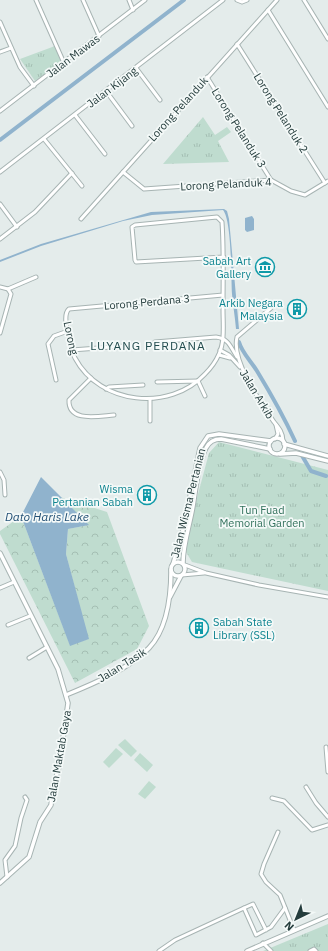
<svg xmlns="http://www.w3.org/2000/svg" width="328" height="951" viewBox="0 0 328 951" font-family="'IBM Plex Sans',sans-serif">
  <defs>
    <pattern id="grass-tufts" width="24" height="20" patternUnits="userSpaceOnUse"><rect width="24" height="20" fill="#bfdccf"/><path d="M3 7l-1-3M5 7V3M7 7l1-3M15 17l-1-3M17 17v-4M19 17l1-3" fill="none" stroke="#a4beb3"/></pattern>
    <pattern id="forest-crowns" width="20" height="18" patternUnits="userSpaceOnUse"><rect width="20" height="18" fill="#bfdccf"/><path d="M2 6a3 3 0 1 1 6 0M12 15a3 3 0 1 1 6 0" fill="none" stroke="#a4beb3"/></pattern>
  </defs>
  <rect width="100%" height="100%" fill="#e4eceb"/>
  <g fill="url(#grass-tufts)">
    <path d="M55 46 61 62 35 81 20 59Z"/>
    <path d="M203 117 215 135 227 127 231 132 218 141 229 162 163 164Z"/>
    <path d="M219 442 328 470V591L192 562 186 552 194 509 209 453Z"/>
    <path d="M328 924V951H263Z"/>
  </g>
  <path fill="url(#forest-crowns)" d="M60 497 107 512 149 626 137 649 75 683 0 534V531L21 516 70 645 88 639 66 554 68 529 88 525Z"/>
  <g fill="#bfdccf">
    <path d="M48 56 54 63 39 74 34 67Z"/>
    <path d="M125 739 137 751 131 757 118 745Z"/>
    <path d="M116 748 123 754 109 768 103 762Z"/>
    <path d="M140 753 153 765 147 772 134 760Z"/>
    <path d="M149 781 156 787 145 799 138 794Z"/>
  </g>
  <g fill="#90b3cd">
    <path d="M224 209 227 211 229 219 239 329H236C235 317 233 306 232 294 231 278 232 221 223 210L152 215 123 221 41 246 0 262V260L41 244 151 212Z"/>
    <path d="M252 216 254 219V230L247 232 245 230V218Z"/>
    <path d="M41 477 89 525 68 529 66 554 89 639 70 646 21 516Z"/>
  </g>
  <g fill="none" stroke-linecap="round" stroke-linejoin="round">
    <g stroke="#90b3cd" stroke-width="4">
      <path d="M0 140 184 0"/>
      <path d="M239 342C242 353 251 361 257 371 271 394 284 417 295 441"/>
      <path d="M301 454 311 471 326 476"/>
    </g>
    <defs>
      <g id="minor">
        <path d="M36 0 64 63"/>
        <path d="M83 0 99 36"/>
        <path d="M129 0 133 10"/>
        <path d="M237 0 242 2 247 0"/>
        <path d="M304 0 328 39"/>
        <path d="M268 10 328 107"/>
        <path d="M0 22 20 67 34 86"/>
        <path d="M237 44 325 183"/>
        <path d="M0 52 11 48"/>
        <path d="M136 68 160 100"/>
        <path d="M207 77 271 180"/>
        <path d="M106 91 132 126"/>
        <path d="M0 111 145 0"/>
        <path d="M75 115 105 154"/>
        <path d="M44 139 82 186"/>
        <path d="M0 172 223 0"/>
        <path d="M123 172 144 189 271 180 291 191 305 195 328 181"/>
        <path d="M0 204 17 227"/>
        <path d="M81 219 277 0"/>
        <path d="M0 239 35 212 72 173"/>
        <path d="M0 287 8 289 36 277"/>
        <path d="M223 295 69 309C62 315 68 333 70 341 72 347 72 353 75 358 100 405 170 412 205 374 210 369 216 361 219 354 225 341 223 324 223 309 223 280 224 251 222 222L217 217 135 225 132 227 135 260 136 262 224 257"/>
        <path d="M271 308 237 337C231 361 261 403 274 422 279 428 283 433 283 441"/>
        <path d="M0 333 11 294 8 289"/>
        <path d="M155 342 216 337C229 339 230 346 237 357"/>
        <path d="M72 350 137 345"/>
        <path d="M220 350 229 355 240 367"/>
        <path d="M219 355 230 358"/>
        <path d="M91 378 69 400C68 423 99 416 114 415"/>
        <path d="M56 380 48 344 54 336 68 331"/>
        <path d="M157 382 198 381 205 396"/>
        <path d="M106 389 109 387 143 385"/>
        <path d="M150 421V399"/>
        <path d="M275 439 278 434 276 425"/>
        <path d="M0 472 4 480 5 495"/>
        <path d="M185 565 206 573 259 585 328 597"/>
        <path d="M182 575 204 573"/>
        <path d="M0 588 14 582"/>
        <path d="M8 625 30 616"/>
        <path d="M29 658 47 647"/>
        <path d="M326 747 328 772"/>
        <path d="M306 787 316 803 328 817"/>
        <path d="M272 798 284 801 312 830 328 825"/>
        <path d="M278 832 264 864 261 874 266 882 280 895 294 930"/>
        <path d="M7 877 5 860 15 846 21 818 27 800 25 797"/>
        <path d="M266 930 253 904 244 908 256 935 271 927 285 908"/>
        <path d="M263 943 271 951"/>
        <path d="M159 951 175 940 244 908"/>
        <path d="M310 951 314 949 316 951"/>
      </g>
      <g id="tertiary">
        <circle cx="277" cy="446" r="8"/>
        <path d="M284 444 328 456"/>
        <path d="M280 454 296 453 328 461"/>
        <path d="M0 553 58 669 68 703 59 767 53 787 51 805 40 822 29 857 0 883"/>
        <circle cx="178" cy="569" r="7"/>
        <path d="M183 563C183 544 190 525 193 506 196 489 198 463 206 448 209 442 215 439 221 439L270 449"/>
        <path d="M173 564 183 530 200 448 208 436 219 434 271 441"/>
        <path d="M170 597 181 576"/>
        <path d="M66 695C93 684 129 669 149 648 167 629 171 596 171 570"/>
        <path d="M247 951 328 916"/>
      </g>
    </defs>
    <use href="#minor" stroke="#a7b4b3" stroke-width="5"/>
    <use href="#tertiary" stroke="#a7b4b3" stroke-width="5.5"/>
    <use href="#minor" stroke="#fff" stroke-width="3"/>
    <use href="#tertiary" stroke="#fff" stroke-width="3.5"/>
  </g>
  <defs>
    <symbol id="museum-ring" viewBox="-11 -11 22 22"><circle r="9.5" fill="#f4f9f8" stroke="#0f9aa8" stroke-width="1.5"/><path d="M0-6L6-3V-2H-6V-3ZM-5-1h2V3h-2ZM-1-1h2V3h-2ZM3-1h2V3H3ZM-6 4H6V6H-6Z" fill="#0f9aa8"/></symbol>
    <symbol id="building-ring" viewBox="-11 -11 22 22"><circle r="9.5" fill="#f4f9f8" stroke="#0f9aa8" stroke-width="1.5"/><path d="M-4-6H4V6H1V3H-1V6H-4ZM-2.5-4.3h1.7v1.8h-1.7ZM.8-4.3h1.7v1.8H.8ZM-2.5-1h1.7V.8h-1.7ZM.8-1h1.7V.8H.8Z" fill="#0f9aa8"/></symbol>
  </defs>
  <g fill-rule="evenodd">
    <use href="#museum-ring" x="254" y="256" width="22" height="22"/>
    <use href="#building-ring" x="286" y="298" width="22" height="22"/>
    <use href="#building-ring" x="136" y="484" width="22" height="22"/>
    <use href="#building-ring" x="188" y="617" width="22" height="22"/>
  </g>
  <g text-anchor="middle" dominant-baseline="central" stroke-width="3.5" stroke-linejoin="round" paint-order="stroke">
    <g font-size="11" fill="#253d3d" stroke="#f4f9f8">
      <text transform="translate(73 56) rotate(-37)">Jalan Mawas</text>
      <text transform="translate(112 87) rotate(-37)">Jalan Kijang</text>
      <text transform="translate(178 109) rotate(-48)">Lorong Pelanduk</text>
      <text transform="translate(281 113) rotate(58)">Lorong Pelanduk 2</text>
      <text transform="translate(239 128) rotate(58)">Lorong Pelanduk 3</text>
      <text transform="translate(226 184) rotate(-3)">Lorong Pelanduk 4</text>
      <text transform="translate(147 302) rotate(-5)">Lorong Perdana 3</text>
      <text transform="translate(71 338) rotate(78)">Lorong</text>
      <text transform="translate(257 394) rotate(59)">Jalan Arkib</text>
      <text transform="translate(188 503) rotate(-76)">Jalan Wisma Pertanian</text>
      <text transform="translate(122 665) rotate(-32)">Jalan Tasik</text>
      <text transform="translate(59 756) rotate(-80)">Jalan Maktab Gaya</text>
    </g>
    <g font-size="11" fill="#0d838f" stroke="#f4f9f8" text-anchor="end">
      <text x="251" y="261">Sabah Art<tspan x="251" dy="13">Gallery</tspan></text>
      <text x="283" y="303">Arkib Negara<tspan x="283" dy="13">Malaysia</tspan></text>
      <text x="133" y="489">Wisma<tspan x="133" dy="13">Pertanian Sabah</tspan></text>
      <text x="213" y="622" text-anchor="start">Sabah State<tspan x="213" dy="13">Library (SSL)</tspan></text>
    </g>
    <g font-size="11" fill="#32715c" stroke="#f4f9f8">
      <text x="262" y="510">Tun Fuad<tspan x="262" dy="13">Memorial Garden</tspan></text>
    </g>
    <g font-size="12" letter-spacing="1" fill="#224c4e" stroke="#f4f9f8">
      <text x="148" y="345">LUYANG PERDANA</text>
    </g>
    <g font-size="12" font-style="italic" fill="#235075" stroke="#f4f9f8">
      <text x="47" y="516">Dato Haris Lake</text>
    </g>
  </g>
  <g transform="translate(296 919) rotate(223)" stroke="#f4f9f8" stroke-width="3" paint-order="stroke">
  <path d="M0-3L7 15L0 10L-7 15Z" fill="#253d3d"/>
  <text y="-6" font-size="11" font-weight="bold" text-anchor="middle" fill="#253d3d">N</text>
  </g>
</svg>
